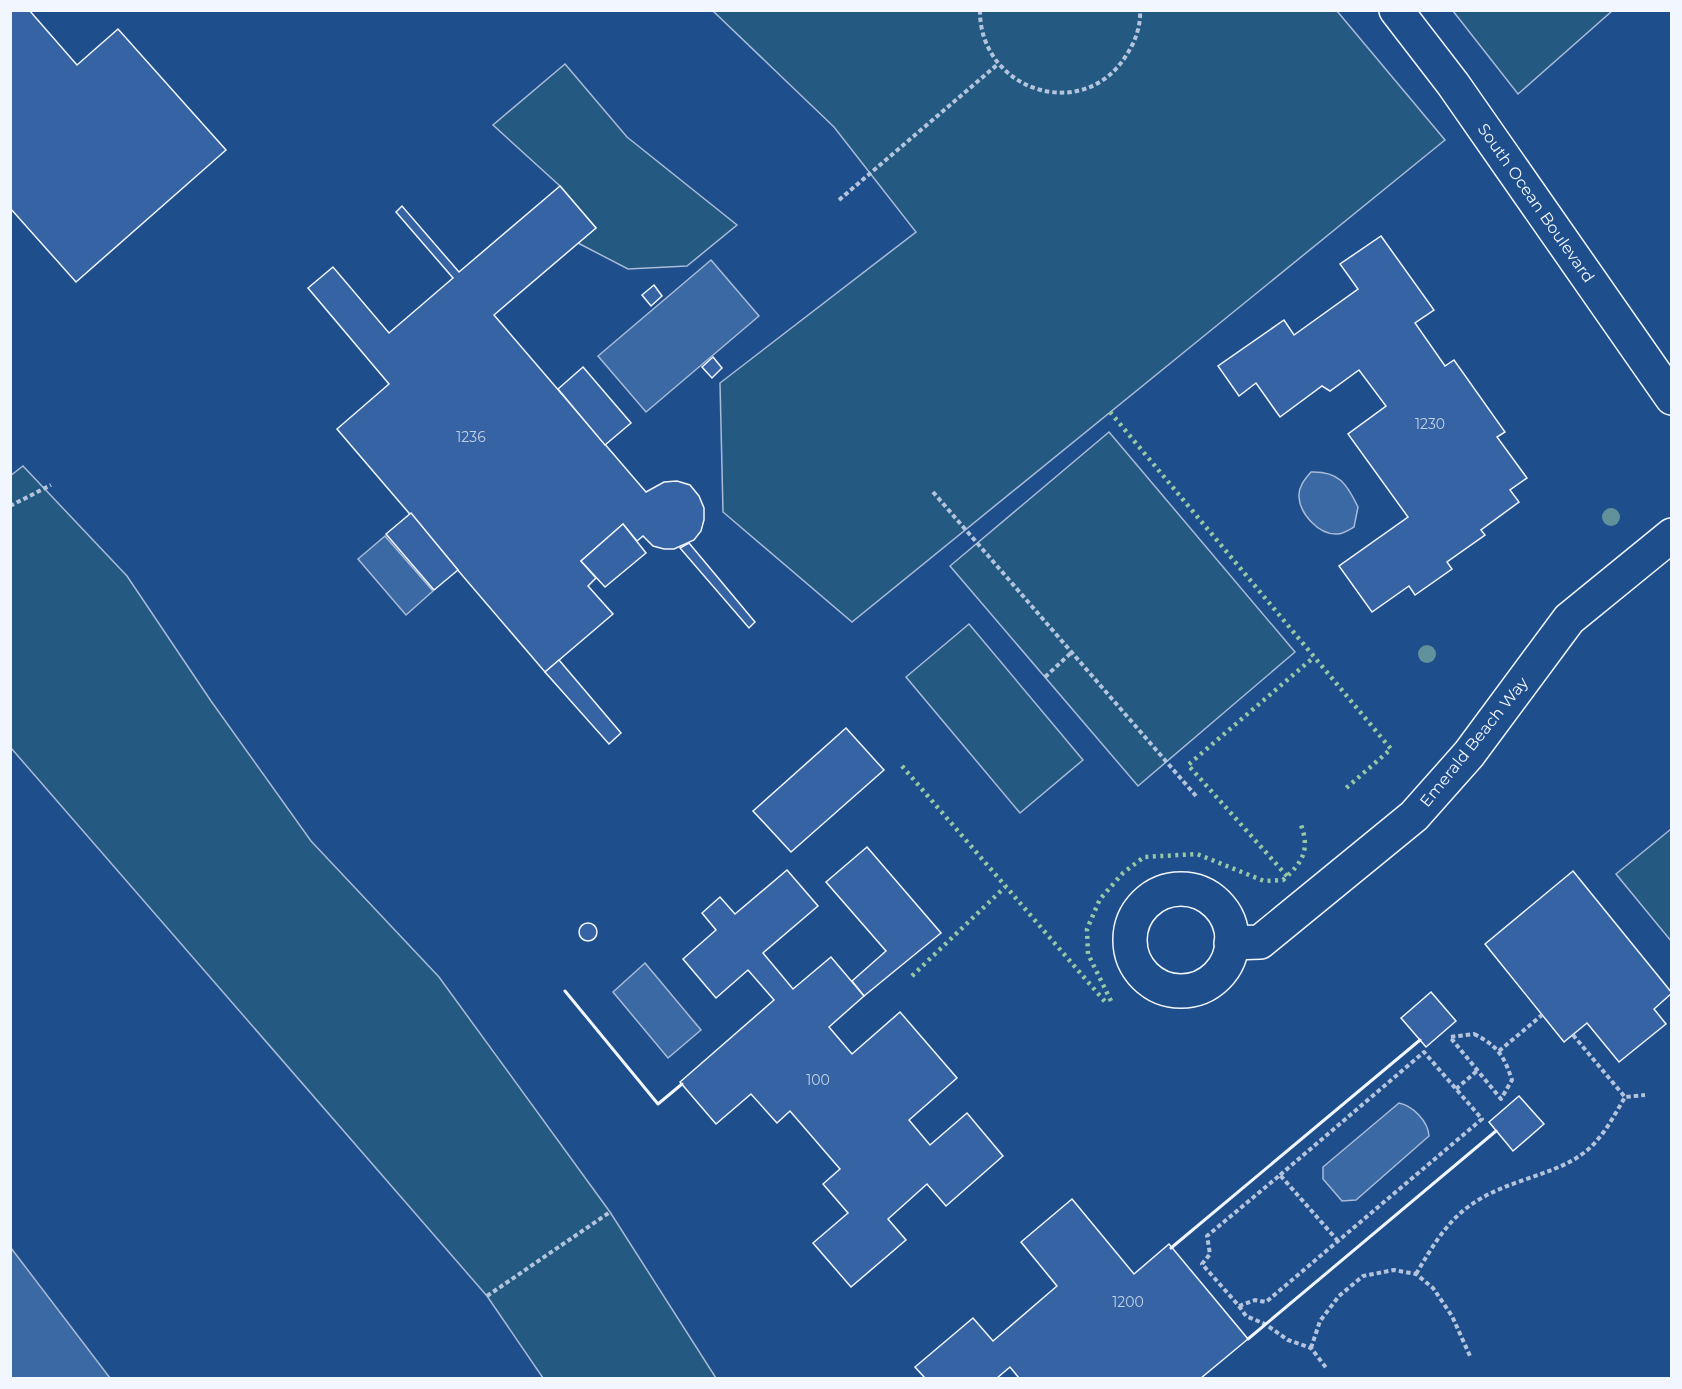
<svg xmlns="http://www.w3.org/2000/svg" width="1682" height="1389" viewBox="0 0 1682 1389" font-family="Montserrat,sans-serif">
  <rect width="100%" height="100%" fill="#1f4e8c"/>
  <g fill="#245a82" stroke="#a8bbd7" stroke-width="1.5">
    <path d="M713 11H1337L1445 140 852 622 723 512 720 383 916 232 834 127Z"/>
    <path d="M1453 11H1612L1518 94Z"/>
    <path d="M565 64 627 137 737 225 687 266 628 269 578 243 596 228 560 186 493 125Z"/>
    <path d="M1109 432 1295 652 1138 786 950 566Z"/>
    <path d="M23 466 127 576 211 701 311 841 439 977 610 1212 716 1378H543L487 1296 11 748 10 476Z"/>
    <path d="M969 624 1083 760 1020 813 906 677Z"/>
    <path d="M1671 829V941L1616 874Z"/>
  </g>
  <g fill="#3b69a3" stroke="#a8bbd7" stroke-width="1.5">
    <path d="M711 260 759 316 646 412 598 356Z"/>
    <path d="M1311 472C1339 471 1347 484 1358 507L1354 527C1349 530 1343 534 1337 534 1319 535 1300 514 1299 497 1298 487 1305 479 1311 472Z"/>
    <path d="M385 536 433 591 406 615 358 559Z"/>
    <path d="M645 963 701 1030 668 1058 613 992Z"/>
    <path d="M1399 1103C1413 1106 1428 1121 1429 1136L1356 1200 1342 1201 1323 1179V1167Z"/>
    <path d="M11 1248 110 1378H11Z"/>
  </g>
  <g fill="#3563a3" stroke="#f2f6ff" stroke-width="1.5">
    <path d="M10 10H29L77 65 118 29 226 150 76 282 10 208Z"/>
    <path d="M560 186 596 228 494 315 646 492 664 482 677 481 690 485 699 496 704 508V520L701 531 694 540 674 549H664L653 546 643 536 637 541 623 524 581 561 596 578 588 586 613 614 545 672 337 429 389 384 308 288 333 267 389 333 453 278 396 212 402 206 459 272Z"/>
    <path d="M1381 236 1434 310 1415 323 1445 366 1454 360 1505 432 1497 437 1527 478 1510 490 1519 502 1481 530 1485 535 1447 562 1452 569 1415 595 1409 586 1372 612 1339 566 1408 517 1348 434 1386 406 1359 370 1330 391 1322 386 1280 417 1256 383 1239 396 1218 366 1284 320 1294 335 1358 289 1340 264Z"/>
    <path d="M654 285 662 296 651 306 642 295Z"/>
    <path d="M713 357 722 368 712 378 702 367Z"/>
    <path d="M583 367 631 423 605 445 558 389Z"/>
    <path d="M411 513 458 570 434 590 386 534Z"/>
    <path d="M623 524 646 553 605 587 581 561Z"/>
    <path d="M689 543 755 622 749 628 680 548Z"/>
    <path d="M559 660 621 733 609 744 545 672Z"/>
    <path d="M846 728 884 770 791 852 753 811Z"/>
    <path d="M867 847 941 933 864 996 852 981 886 951 826 882Z"/>
    <path d="M787 870 818 906 763 953 793 989 831 957 864 996 829 1027 852 1054 900 1012 957 1078 909 1120 930 1145 967 1113 1003 1156 946 1206 927 1184 888 1219 906 1240 851 1287 813 1243 848 1213 823 1184 840 1169 790 1111 777 1123 751 1094 716 1124 680 1082 774 1000 748 970 716 998 683 959 716 930 702 913 720 897 735 914Z"/>
    <path d="M1573 871 1672 993 1654 1009 1666 1024 1619 1062 1587 1023 1564 1042 1485 944Z"/>
    <circle cx="588" cy="932" r="9"/>
    <path d="M1431 992 1456 1021 1426 1047 1401 1018Z"/>
    <path d="M1519 1096 1544 1124 1513 1151 1489 1122Z"/>
    <path d="M1072 1199 1134 1274 1169 1244 1248 1339 1201 1378H1019L1010 1367 997 1378H925L915 1367 973 1318 993 1341 1057 1286 1021 1242Z"/>
  </g>
  <g fill="none" stroke-linecap="round" stroke-linejoin="round">
    <defs>
      <g id="minor">
        <circle cx="1181" cy="940" r="51"/>
        <path d="M1231 943 1260 942 1414 816 1469 754 1569 619 1672 535"/>
      </g>
      <path id="major" d="M1396 10 1453 84 1672 398"/>
    </defs>
    <use href="#minor" stroke="#f2f6ff" stroke-width="36"/>
    <use href="#major" stroke="#f2f6ff" stroke-width="36"/>
    <g stroke="#b3c4dc" stroke-width="4" stroke-dasharray="4.5 3" stroke-linecap="butt">
      <path d="M980 10C979 91 1085 125 1127 54 1135 42 1141 26 1140 10"/>
      <path d="M839 200 998 64"/>
      <path d="M933 492 1196 796"/>
      <path d="M10 506 51 485"/>
      <path d="M1045 677 1072 652"/>
      <path d="M1474 1034C1498 1046 1504 1056 1512 1080L1501 1099 1450 1037Z"/>
      <path d="M1573 1035 1625 1097"/>
      <path d="M1499 1051 1542 1015"/>
      <path d="M1456 1089 1478 1070"/>
      <path d="M1280 1175 1424 1052 1482 1119 1266 1302 1255 1300 1239 1306 1202 1264 1210 1254 1207 1236 1280 1175 1338 1241"/>
      <path d="M1416 1274C1446 1223 1461 1202 1518 1182 1542 1173 1564 1168 1585 1152 1602 1139 1614 1116 1625 1097L1645 1095"/>
      <path d="M487 1296 610 1212"/>
      <path d="M1239 1306 1246 1316 1265 1324 1288 1340 1311 1348 1327 1369"/>
      <path d="M1311 1348 1320 1321 1339 1296 1363 1276 1394 1270 1416 1274 1433 1288 1452 1316 1470 1356"/>
    </g>
    <use href="#minor" stroke="#1f4e8c" stroke-width="33"/>
    <use href="#major" stroke="#1f4e8c" stroke-width="33"/>
    <g stroke="#97c8a6" stroke-width="4.5" stroke-dasharray="3 4.5" stroke-linecap="butt">
      <path d="M1110 412 1391 749 1344 790"/>
      <path d="M902 766 1107 1004"/>
      <path d="M1287 876 1188 765 1314 657"/>
      <path d="M912 976 1005 887"/>
      <path d="M1111 1001 1088 954 1087 929 1100 899 1123 873 1144 857 1197 854 1264 881 1283 880C1303 862 1310 850 1301 825"/>
    </g>
    <g stroke="#f2f6ff" stroke-width="3">
      <path d="M565 991 658 1104 682 1084"/>
      <path d="M1171 1248 1420 1040"/>
      <path d="M1248 1339 1496 1131"/>
    </g>
  </g>
  <g fill="#61919a">
    <circle cx="1611" cy="517" r="9"/>
    <circle cx="1427" cy="654" r="9"/>
  </g>
  <g text-anchor="middle" dominant-baseline="central" stroke-width="4.5" stroke-linejoin="round" paint-order="stroke">
    <g font-size="14" fill="#c3d1e8">
      <text x="1430" y="424">1230</text>
      <text x="471" y="437">1236</text>
      <text x="818" y="1080">100</text>
      <text x="1128" y="1302">1200</text>
    </g>
    <g font-size="16" fill="#f2f6ff" stroke="#1f4e8c">
      <text transform="translate(1536 203) rotate(55)">South Ocean Boulevard</text>
      <text transform="translate(1474 742) rotate(-51)">Emerald Beach Way</text>
    </g>
  </g>
  <rect width="1682" height="1389" fill="none" stroke="#f2f6ff" stroke-width="24"/>
</svg>
